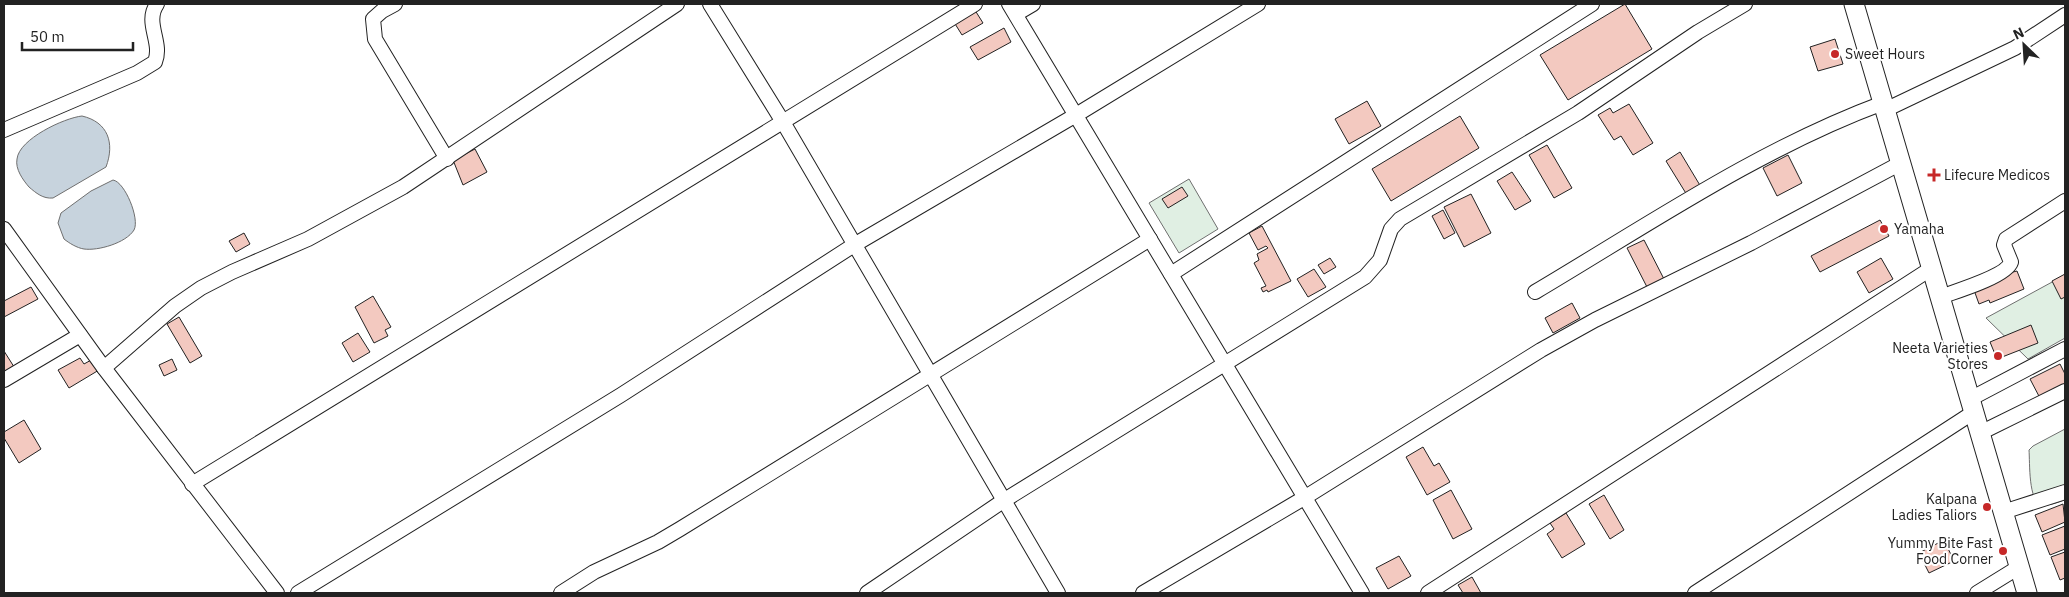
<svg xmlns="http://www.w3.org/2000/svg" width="2069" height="597" viewBox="0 0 2069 597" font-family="'IBM Plex Sans',sans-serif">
  <rect width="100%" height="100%" fill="#fff"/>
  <g fill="#e0efe3" stroke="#6f6f6f">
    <path d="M1189 179 1218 229 1179 253 1149 203Z"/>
    <path d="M2065 275V338L2028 359 1986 318Z"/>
    <path d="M2065 429V500C2059 502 2049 506 2042 505 2028 502 2030 463 2029 450L2033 446Z"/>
  </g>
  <g fill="#c7d3dd" stroke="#6f6f6f">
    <path d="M82 116C108 122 115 143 106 167L53 198C43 199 36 193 29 187 23 180 15 169 17 159 19 139 64 118 82 116Z"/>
    <path d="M113 180C125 182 140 219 134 230 126 243 98 251 84 249 77 248 69 243 64 239L58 223 61 213 91 191Z"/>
  </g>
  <g fill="#f3c9c0" stroke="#222">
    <path d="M1625 4 1652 49 1568 100 1540 55Z"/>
    <path d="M973 7 983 23 962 35 952 19Z"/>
    <path d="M1004 28 1011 42 978 60 970 47Z"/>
    <path d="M1835 39 1843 64 1818 71 1810 47Z"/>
    <path d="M1367 101 1381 126 1349 144 1335 119Z"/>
    <path d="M1629 104 1653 143 1633 155 1621 136 1614 140 1598 115 1610 108 1613 113Z"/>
    <path d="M1460 116 1479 148 1391 201 1372 169Z"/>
    <path d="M1547 145 1572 188 1554 198 1529 155Z"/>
    <path d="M475 149 487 172 463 185 453 160Z"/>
    <path d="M1680 152 1701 187 1687 195 1666 161Z"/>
    <path d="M1788 155 1802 183 1777 196 1763 168Z"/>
    <path d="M1512 172 1531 201 1515 210 1497 181Z"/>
    <path d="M1182 187 1188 196 1168 208 1162 199Z"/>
    <path d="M1471 194 1491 233 1464 247 1444 207Z"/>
    <path d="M1443 210 1455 233 1444 239 1432 216Z"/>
    <path d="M1880 220 1889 236 1820 272 1811 256Z"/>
    <path d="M1262 226 1291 281 1268 292 1267 290 1263 292 1261 288 1266 286 1254 263 1259 260 1257 254 1268 248 1266 246 1258 250 1249 233Z"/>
    <path d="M244 233 250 244 236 252 229 241Z"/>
    <path d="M1644 240 1665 281 1648 289 1627 248Z"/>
    <path d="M1330 258 1336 267 1324 274 1318 265Z"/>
    <path d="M1881 258 1893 279 1869 293 1857 272Z"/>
    <path d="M1314 269 1326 287 1308 297 1297 279Z"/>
    <path d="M2017 271 2024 289 1990 303 1989 300 1979 304 1974 290 2009 273Z"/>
    <path d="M2065 274V297L2061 299 2052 281Z"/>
    <path d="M31 287 38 299 4 317V301Z"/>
    <path d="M373 296 391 327 385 330 388 336 374 343 355 307Z"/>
    <path d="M1572 303 1580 318 1553 333 1545 318Z"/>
    <path d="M179 317 202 356 190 363 167 324Z"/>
    <path d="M2031 325 2038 343 1997 359 1990 342Z"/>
    <path d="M358 333 370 352 353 362 342 343Z"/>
    <path d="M4 351 16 370 4 378Z"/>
    <path d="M80 358 84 364 93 359 99 370 69 388 58 370Z"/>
    <path d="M172 359 177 370 164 376 159 365Z"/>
    <path d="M2060 364 2065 374V388L2041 400 2030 379Z"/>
    <path d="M24 420 41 449 19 463 4 438V432Z"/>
    <path d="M1423 447 1434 466 1439 463 1450 482 1427 495 1406 457Z"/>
    <path d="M1451 490 1472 529 1453 539 1433 500Z"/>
    <path d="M1604 495 1624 530 1610 539 1589 504Z"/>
    <path d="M2063 504 2065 522 2042 532 2035 515Z"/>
    <path d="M1566 513 1585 544 1562 558 1547 534 1554 529 1550 523Z"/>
    <path d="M2065 526V549L2050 555 2042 535Z"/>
    <path d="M1944 540 1954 561 1929 573 1919 553Z"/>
    <path d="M2065 552V578L2060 580 2051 557Z"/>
    <path d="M1399 556 1411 576 1388 589 1376 568Z"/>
    <path d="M1472 577 1481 593H1463L1458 585Z"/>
  </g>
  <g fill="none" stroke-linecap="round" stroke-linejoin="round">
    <defs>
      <g id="minor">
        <path d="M395 4 382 11 373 19 375 39 447 159"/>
        <path d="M710 4 783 122 1058 593"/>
        <path d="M1009 4 1362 593"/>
        <path d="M1016 14 1033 4"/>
        <path d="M1885 110 2015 48 2065 15"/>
        <path d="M4 130 137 73 155 62C163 42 144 23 157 4"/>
        <path d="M4 229 104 368 277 593"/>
        <path d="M1171 274 1592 4"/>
        <path d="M1535 292C1648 225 1759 149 1883 103"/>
        <path d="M1940 297C1954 292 2007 276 2011 262L2004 245 2006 239 2065 201"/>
        <path d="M104 368 175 306 201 288 232 272 308 239 403 187 677 4"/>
        <path d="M4 380 80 335"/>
        <path d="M1970 399 2065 349"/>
        <path d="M1980 433 2065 391"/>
        <path d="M192 484 975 4"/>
        <path d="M2003 512 2065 492"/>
        <path d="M298 593 621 395 854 245 1076 115 1258 4"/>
        <path d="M561 593 594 572 658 542 680 529 1150 239"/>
        <path d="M867 593 1003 501 1365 277 1380 260 1391 229 1400 219 1578 113 1698 32 1745 4"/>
        <path d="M1143 593 1304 498 1541 350 1595 320 1751 243 1901 163"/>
        <path d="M1428 593 1932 268"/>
        <path d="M1695 593 1974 412"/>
        <path d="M1977 593 2019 567"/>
      </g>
      <path id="secondary" d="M1854 4 2027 593"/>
    </defs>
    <use href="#minor" stroke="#222" stroke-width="16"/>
    <use href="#secondary" stroke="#222" stroke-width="21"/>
    <use href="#minor" stroke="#fff" stroke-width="14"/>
    <use href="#secondary" stroke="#fff" stroke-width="19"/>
  </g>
  <g fill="#c62828" stroke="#fff" stroke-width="2">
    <circle cx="1835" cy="54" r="5"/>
    <path d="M1931.5 167.5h5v5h5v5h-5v5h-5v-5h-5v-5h5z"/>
    <circle cx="1884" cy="229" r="5"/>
    <circle cx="1998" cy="356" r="5"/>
    <circle cx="1987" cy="507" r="5"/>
    <circle cx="2003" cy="551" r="5"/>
  </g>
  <g text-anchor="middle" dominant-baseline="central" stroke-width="4" stroke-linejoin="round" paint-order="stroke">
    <g font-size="14" fill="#222" stroke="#fff" text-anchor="start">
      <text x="1845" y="54">Sweet Hours</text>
      <text x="1944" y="175">Lifecure Medicos</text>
      <text x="1894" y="229">Yamaha</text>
      <text x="1988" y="348" text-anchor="end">Neeta Varieties<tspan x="1988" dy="16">Stores</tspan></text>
      <text x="1977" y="499" text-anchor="end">Kalpana<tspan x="1977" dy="16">Ladies Taliors</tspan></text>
      <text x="1993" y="543" text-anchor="end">Yummy Bite Fast<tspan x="1993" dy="16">Food Corner</tspan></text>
    </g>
  </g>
  <rect width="2069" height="597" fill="none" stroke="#222222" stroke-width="10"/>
  <g transform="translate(2024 45) rotate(335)" stroke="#ffffff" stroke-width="4" paint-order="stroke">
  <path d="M0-4L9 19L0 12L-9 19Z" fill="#222222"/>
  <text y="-8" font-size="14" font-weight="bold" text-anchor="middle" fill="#222222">N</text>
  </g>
  <path d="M22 42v8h111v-8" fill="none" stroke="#222222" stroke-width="2.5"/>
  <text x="30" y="42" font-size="15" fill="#222222" stroke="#ffffff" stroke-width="4" paint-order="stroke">50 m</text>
</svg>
